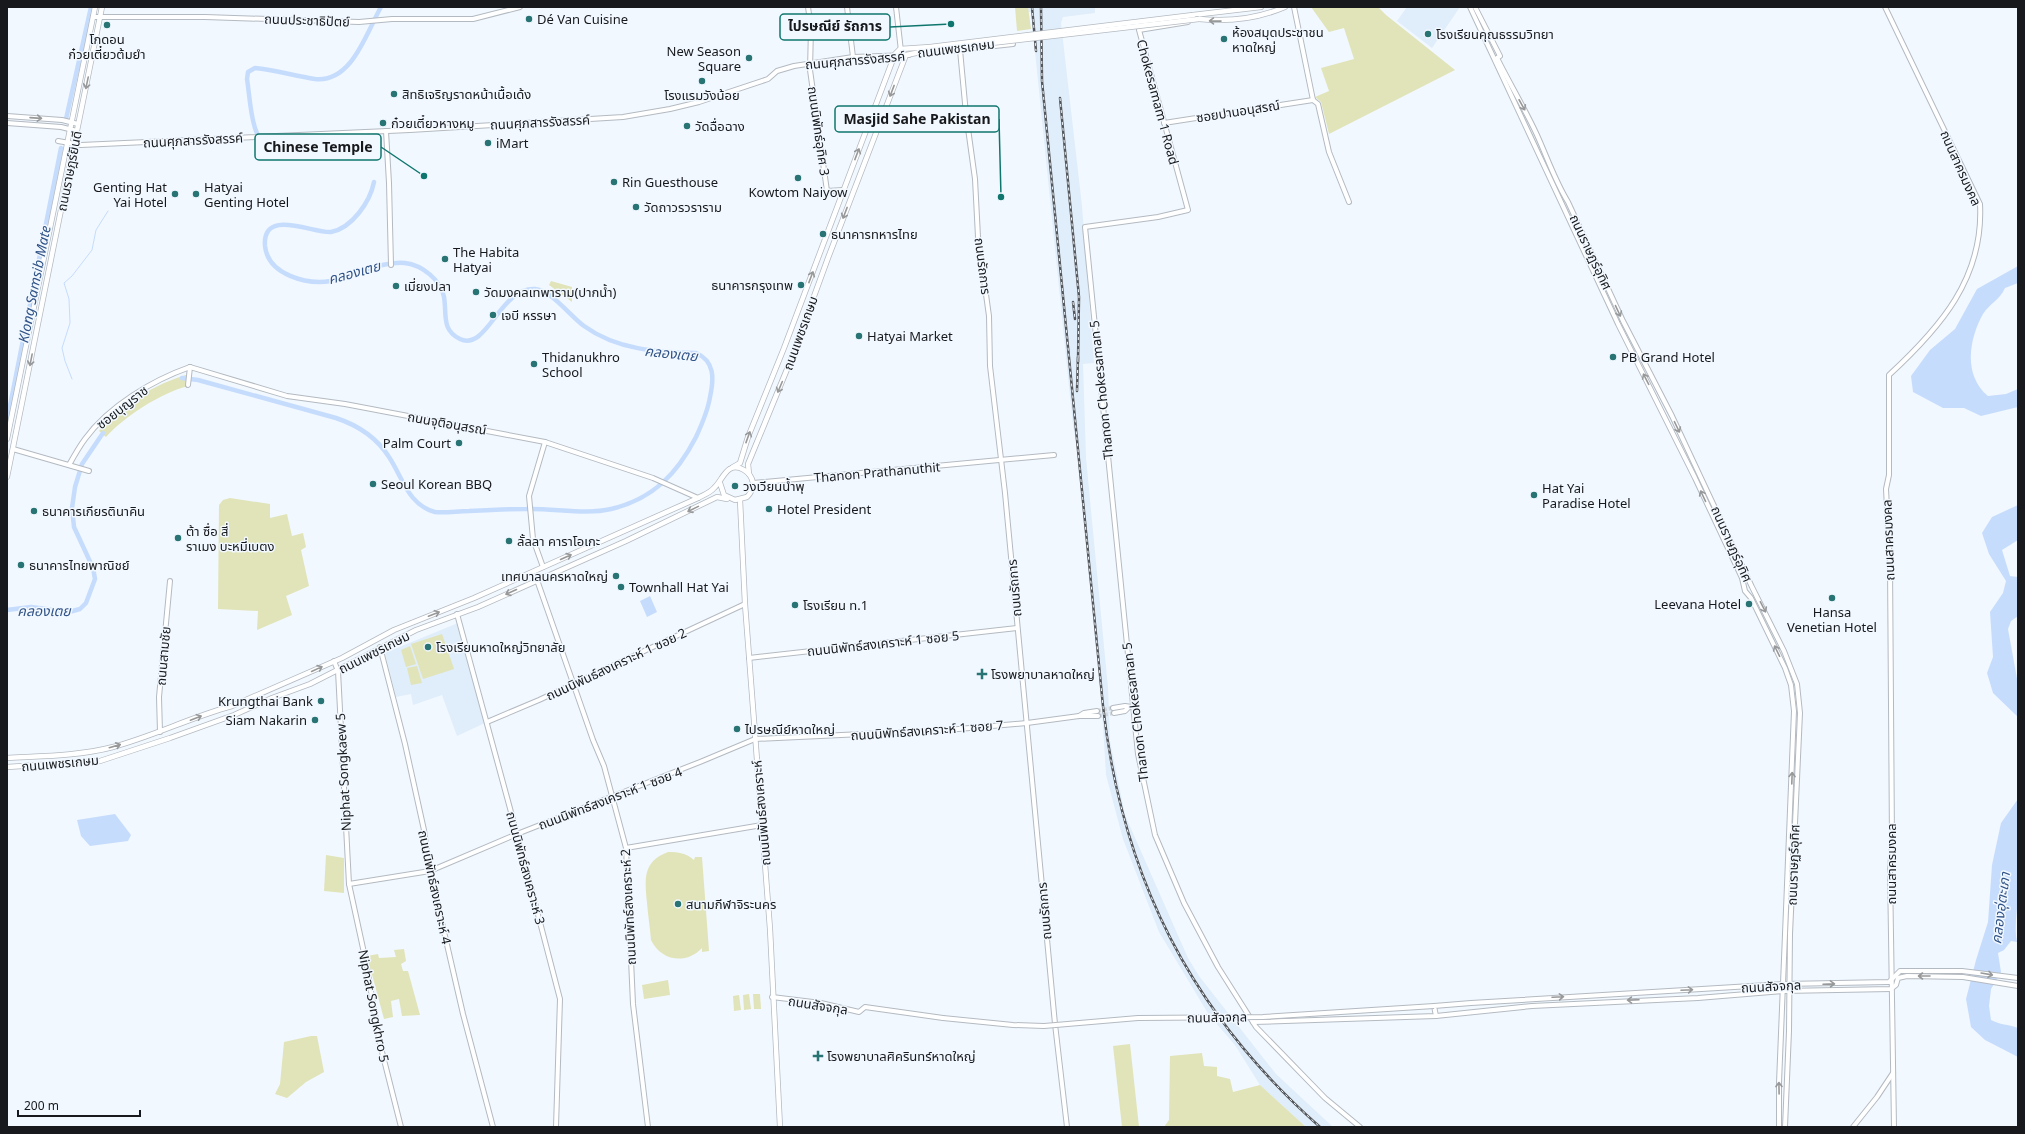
<svg xmlns="http://www.w3.org/2000/svg" width="2025" height="1134" viewBox="0 0 2025 1134" font-family="'Noto Sans','Noto Sans Thai',sans-serif">
  <rect width="100%" height="100%" fill="#f1f8ff"/>
  <g fill="#e0edfa">
    <path d="M1016 7H1095V13L1063 17 1061 23 1082 206 1094 363 1083 364 1086 458 1108 688 1110 741 1125 815 1188 958 1199 976 1276 1074 1333 1127H1306L1260 1085 1235 1045 1209 1015 1159 932 1123 839 1106 775 1098 646 1080 463 1073 426 1031 12H1016Z"/>
    <path d="M1407 7H1460L1432 48 1397 21Z"/>
    <path d="M458 623 487 722 457 736 442 695 413 705 411 694 396 697 385 653Z"/>
  </g>
  <g fill="#e1e4b8">
    <path d="M1015 7H1028L1031 29 1017 31Z"/>
    <path d="M1311 7H1378L1386 15 1455 70 1329 134 1321 102 1315 97 1329 91 1321 68 1354 59 1344 28 1329 32Z"/>
    <path d="M551 281 572 287V302L549 285Z"/>
    <path d="M189 374 188 386C161 393 125 416 106 437L99 431C123 404 154 384 189 374Z"/>
    <path d="M230 498 270 504V518L287 514 292 536 303 533 306 547 301 550 309 586 286 596 292 615 257 630 258 611 218 609 219 505 223 500Z"/>
    <path d="M442 634 454 669 423 679 411 644Z"/>
    <path d="M410 646 416 664 406 667 401 650Z"/>
    <path d="M417 666 422 683 411 685 407 668Z"/>
    <path d="M668 852C679 852 686 853 694 860L695 857H702L709 951 702 952V948C686 965 661 961 651 940 650 928 648 915 647 903 645 879 642 862 668 852Z"/>
    <path d="M326 855 344 858V893L324 891Z"/>
    <path d="M404 949 406 961 401 964 403 971H408L420 1015 402 1016 399 999 391 1001 393 1017 384 1019 367 956 378 954 379 958 396 957 394 950Z"/>
    <path d="M668 980 670 995 644 999 642 985Z"/>
    <path d="M749 994 751 1009 744 1010 743 995Z"/>
    <path d="M753 994H760L761 1009H754Z"/>
    <path d="M739 995 741 1010 734 1011 733 996Z"/>
    <path d="M311 1036H317L324 1072 306 1082 287 1098 275 1094 280 1084 284 1042Z"/>
    <path d="M1130 1044 1139 1127H1122L1113 1046Z"/>
    <path d="M1202 1053 1204 1066 1217 1067V1076L1230 1079 1233 1092 1260 1085 1306 1127H1164L1169 1120 1170 1056Z"/>
  </g>
  <g fill="#c6dcfd">
    <path d="M2018 266V283L2005 288C1999 301 1990 303 1983 314 1969 339 1963 375 1988 396L2006 394 2018 389V407L1981 416 1964 408H1943L1913 392 1911 376 1930 350 1955 329 1977 289Z"/>
    <path d="M2018 505V540L2002 550 2010 576 2018 577V616L2011 621 2008 629 2018 684V717L1993 693 1987 673 1993 657 1990 612 2003 593 2006 581 1989 554 1982 533 1992 517Z"/>
    <path d="M650 596 657 612 647 617 640 601Z"/>
    <path d="M2018 799C2018 831 2020 865 2018 897 2017 913 2014 927 2017 942L2011 941 2004 950 1998 953 2001 972 1991 989 1989 1006 1991 1020C2000 1025 2008 1024 2018 1028V1057L1985 1040 1971 1027 1966 999 1976 960 1988 922 1992 865 2001 823Z"/>
    <path d="M115 814 131 835 128 841 90 846 81 836 77 820Z"/>
  </g>
  <g fill="none" stroke-linecap="round" stroke-linejoin="round">
    <path stroke="#c6dcfd" stroke-width="1" d="M72 379 65 361 62 348 70 323 69 299 64 283 72 276 92 250 96 230 108 211"/>
    <g stroke="#c6dcfd" stroke-width="4.5">
      <path d="M66 119 91 7"/>
      <path d="M273 154C250 139 251 104 247 79L248 72 255 68C275 70 295 76 315 79 352 83 366 33 381 7"/>
      <path d="M182 378 198 380 336 418C357 425 377 438 389 457 403 478 408 505 435 512 446 513 458 511 469 511 488 510 507 509 526 509 553 508 586 515 611 509 653 499 677 474 696 437 702 424 708 410 710 397 714 379 715 361 696 353 657 352 617 350 584 326 570 316 551 290 535 289 500 287 487 352 460 339 441 330 447 314 444 297 441 280 422 265 405 263 379 261 356 276 331 281 307 285 268 275 265 246 262 207 314 234 331 232 352 228 370 202 374 182"/>
      <path d="M7 421 61 148"/>
      <path d="M7 610 31 607 69 612 80 609 86 603 95 579 93 568 74 527 72 508 75 487 82 464 103 433"/>
    </g>
    <g stroke="#d0d7dd" stroke-width="4" stroke-dasharray="4 2" stroke-linecap="butt">
      <path d="M1097 711 1113 708"/>
      <path d="M1098 716 1114 713"/>
    </g>
    <defs>
      <g id="tertiary">
        <path d="M808 7 811 28 810 70 827 191 843 190"/>
        <path d="M847 7 853 57"/>
        <path d="M896 7 901 51"/>
        <path d="M1294 7 1313 100"/>
        <path d="M1470 7 1618 324 1695 478 1742 578 1745 591 1751 598 1785 668 1791 685 1794 711 1779 1083V1127"/>
        <path d="M1475 7 1500 56 1497 58C1510 84 1525 109 1537 135 1547 157 1555 181 1568 202L1623 321 1672 416 1752 587 1784 651 1797 684 1800 713 1790 934 1789 1031 1785 1127"/>
        <path d="M1885 7 1980 204C1984 278 1940 328 1889 375V475L1886 489 1890 564 1892 843 1890 871 1894 1127"/>
        <path d="M93 17H205L359 22 392 19H473L520 7"/>
        <path d="M1188 22 1139 30 1188 210 1158 217 1085 227 1138 754 1155 835 1184 903 1218 967 1256 1027 1325 1098 1360 1127"/>
        <path d="M960 50 966 114 975 179 978 237 989 316 990 366 1005 493 1055 1024 1067 1127"/>
        <path d="M922 54 1013 44"/>
        <path d="M1313 100 1318 104 1329 152 1349 202"/>
        <path d="M7 116 62 120 78 124"/>
        <path d="M7 123 61 127 77 131"/>
        <path d="M1164 123 1313 100"/>
        <path d="M386 131 389 183 391 265"/>
        <path d="M58 141 81 145 410 130 623 117 670 109 699 102 768 79 777 71 794 66 853 57 909 55"/>
        <path d="M190 367 287 396 345 404 545 442 653 478 698 498"/>
        <path d="M188 385 190 367"/>
        <path d="M13 449 89 471"/>
        <path d="M69 465C74 456 79 447 85 439 109 406 153 380 190 367"/>
        <path d="M753 483 1054 455"/>
        <path d="M543 567 533 539 529 496 545 442"/>
        <path d="M537 580 593 740 604 766 626 848 633 1004 648 1127"/>
        <path d="M457 614 517 834 560 999 556 1127"/>
        <path d="M380 647 405 744 424 830 430 871 463 1014 493 1127"/>
        <path d="M749 658 1017 628"/>
        <path d="M334 661 338 671 349 884 366 962 380 1044 401 1127"/>
        <path d="M1113 708 1125 706 1132 707"/>
        <path d="M1114 713 1125 711 1128 708"/>
        <path d="M1079 716 1084 713 1097 711"/>
        <path d="M487 722 539 700 745 604"/>
        <path d="M160 732 159 697 170 581"/>
        <path d="M626 848 762 825"/>
        <path d="M349 884 430 871 517 834 700 762 755 739 947 730 1027 723 1079 716H1098"/>
        <path d="M772 997 821 1003 859 1012 865 1007 943 1018"/>
        <path d="M1436 1016 1434 1006 1471 1003 1784 984 1889 982 1900 971H1962L2018 978"/>
        <path d="M1253 1022 1436 1016 1532 1006 1698 998 1783 991 1891 989 1896 985 1898 978 1907 976 1963 977 2018 986"/>
        <path d="M1853 1127 1877 1097 1893 1073"/>
      </g>
      <g id="secondary">
        <path d="M1193 15 1261 7"/>
        <path d="M1199 19C1228 22 1259 18 1285 7"/>
        <path d="M7 439 95 7"/>
        <path d="M733 467 740 463 748 437 784 348 895 54 900 49 930 47"/>
        <path d="M749 474 748 464 790 362 828 258 906 55 931 50"/>
        <path d="M7 477 102 7"/>
        <path d="M740 500 745 604 770 929 780 1127"/>
        <path d="M7 758C42 756 79 756 113 747 154 736 191 717 232 706L342 658 394 630 474 598 698 498C703 495 710 493 714 488 723 480 727 460 744 470 749 473 752 477 753 483 753 488 751 493 747 497L735 500 724 495 720 483"/>
        <path d="M7 767 100 761 170 738 234 715 272 698 310 684 416 630 478 607 626 541 717 497 727 499"/>
      </g>
    </defs>
    <use href="#tertiary" stroke="#b4bac1" stroke-width="6"/>
    <use href="#secondary" stroke="#b4bac1" stroke-width="6"/>
    <use href="#tertiary" stroke="#fff" stroke-width="4"/>
    <use href="#secondary" stroke="#fff" stroke-width="4.5"/>
    <defs>
      <g id="rail">
        <path d="M1032 7 1036 51"/>
        <path d="M1041 7 1042 81 1103 706C1122 877 1191 1013 1320 1127"/>
        <path d="M1060 98 1079 297 1078 362"/>
        <path d="M1073 302 1075 319"/>
        <path d="M1077 391 1078 357"/>
      </g>
    </defs>
    <use href="#rail" stroke="#53565a" stroke-width="2.5"/>
    <use href="#rail" stroke="#f1f8ff" stroke-width="1" stroke-dasharray="3" stroke-linecap="butt"/>
    <defs>
      <path id="tertiary-bridge" d="M943 1018 1013 1025 1044 1026 1138 1018 1263 1017 1434 1006"/>
      <g id="secondary-bridge">
        <path d="M930 47 1193 15"/>
        <path d="M931 50 1199 19"/>
      </g>
    </defs>
    <use href="#tertiary-bridge" stroke="#b4bac1" stroke-width="6" stroke-linecap="butt"/>
    <use href="#secondary-bridge" stroke="#b4bac1" stroke-width="6" stroke-linecap="butt"/>
    <use href="#tertiary-bridge" stroke="#fff" stroke-width="4"/>
    <use href="#secondary-bridge" stroke="#fff" stroke-width="4.5"/>
  </g>
  <defs><path id="oneway-shaft" d="M-6 0H5M1.5-3L5.5 0L1.5 3" fill="none" stroke-width="1.6" stroke-linecap="round" stroke-linejoin="round"/></defs>
  <g stroke="#979899">
    <use href="#oneway-shaft" transform="translate(1215 21) rotate(-179)"/>
    <use href="#oneway-shaft" transform="translate(87 83) rotate(102)"/>
    <use href="#oneway-shaft" transform="translate(892 91) rotate(111)"/>
    <use href="#oneway-shaft" transform="translate(1522 105) rotate(61)"/>
    <use href="#oneway-shaft" transform="translate(36 118) rotate(4)"/>
    <use href="#oneway-shaft" transform="translate(857 154) rotate(-69)"/>
    <use href="#oneway-shaft" transform="translate(845 213) rotate(111)"/>
    <use href="#oneway-shaft" transform="translate(811 277) rotate(-69)"/>
    <use href="#oneway-shaft" transform="translate(1618 311) rotate(65)"/>
    <use href="#oneway-shaft" transform="translate(31 360) rotate(101)"/>
    <use href="#oneway-shaft" transform="translate(1646 379) rotate(-117)"/>
    <use href="#oneway-shaft" transform="translate(780 387) rotate(113)"/>
    <use href="#oneway-shaft" transform="translate(1677 427) rotate(64)"/>
    <use href="#oneway-shaft" transform="translate(748 437) rotate(-70)"/>
    <use href="#oneway-shaft" transform="translate(1703 496) rotate(-115)"/>
    <use href="#oneway-shaft" transform="translate(693 509) rotate(154)"/>
    <use href="#oneway-shaft" transform="translate(566 557) rotate(-24)"/>
    <use href="#oneway-shaft" transform="translate(511 592) rotate(156)"/>
    <use href="#oneway-shaft" transform="translate(1763 607) rotate(63)"/>
    <use href="#oneway-shaft" transform="translate(434 614) rotate(-21)"/>
    <use href="#oneway-shaft" transform="translate(1777 651) rotate(-116)"/>
    <use href="#oneway-shaft" transform="translate(317 669) rotate(-25)"/>
    <use href="#oneway-shaft" transform="translate(196 718) rotate(-21)"/>
    <use href="#oneway-shaft" transform="translate(115 746) rotate(-16)"/>
    <use href="#oneway-shaft" transform="translate(1792 778) rotate(-88)"/>
    <use href="#oneway-shaft" transform="translate(1987 974) rotate(10)"/>
    <use href="#oneway-shaft" transform="translate(1924 976) rotate(-180)"/>
    <use href="#oneway-shaft" transform="translate(1829 984) rotate(-2)"/>
    <use href="#oneway-shaft" transform="translate(1687 990) rotate(-3)"/>
    <use href="#oneway-shaft" transform="translate(1558 997) rotate(-3)"/>
    <use href="#oneway-shaft" transform="translate(1633 1000) rotate(178)"/>
    <use href="#oneway-shaft" transform="translate(1779 1088) rotate(-91)"/>
  </g>
  <g fill="#287374" stroke="#f1f8ff" stroke-width="1.5">
    <circle cx="529" cy="19" r="4"/>
    <circle cx="107" cy="25" r="4"/>
    <circle cx="1428" cy="34" r="4"/>
    <circle cx="1224" cy="39" r="4"/>
    <circle cx="749" cy="58" r="4"/>
    <circle cx="702" cy="81" r="4"/>
    <circle cx="394" cy="94" r="4"/>
    <circle cx="383" cy="123" r="4"/>
    <circle cx="687" cy="126" r="4"/>
    <circle cx="488" cy="143" r="4"/>
    <circle cx="798" cy="178" r="4"/>
    <circle cx="614" cy="182" r="4"/>
    <circle cx="175" cy="194" r="4"/>
    <circle cx="196" cy="194" r="4"/>
    <circle cx="636" cy="207" r="4"/>
    <circle cx="823" cy="234" r="4"/>
    <circle cx="445" cy="259" r="4"/>
    <circle cx="801" cy="285" r="4"/>
    <circle cx="396" cy="286" r="4"/>
    <circle cx="476" cy="292" r="4"/>
    <circle cx="493" cy="315" r="4"/>
    <circle cx="859" cy="336" r="4"/>
    <circle cx="1613" cy="357" r="4"/>
    <circle cx="534" cy="364" r="4"/>
    <circle cx="459" cy="443" r="4"/>
    <circle cx="373" cy="484" r="4"/>
    <circle cx="735" cy="486" r="4"/>
    <circle cx="1534" cy="495" r="4"/>
    <circle cx="769" cy="509" r="4"/>
    <circle cx="34" cy="511" r="4"/>
    <circle cx="178" cy="538" r="4"/>
    <circle cx="509" cy="541" r="4"/>
    <circle cx="21" cy="565" r="4"/>
    <circle cx="616" cy="576" r="4"/>
    <circle cx="621" cy="587" r="4"/>
    <circle cx="1832" cy="598" r="4"/>
    <circle cx="1749" cy="604" r="4"/>
    <circle cx="795" cy="605" r="4"/>
    <circle cx="428" cy="647" r="4"/>
    <path d="M980 668h4v4h4v4h-4v4h-4v-4h-4v-4h4z"/>
    <circle cx="321" cy="701" r="4"/>
    <circle cx="315" cy="720" r="4"/>
    <circle cx="737" cy="729" r="4"/>
    <circle cx="678" cy="904" r="4"/>
    <path d="M816 1050h4v4h4v4h-4v4h-4v-4h-4v-4h4z"/>
  </g>
  <g text-anchor="middle" dominant-baseline="central" stroke-width="3" stroke-linejoin="round" paint-order="stroke">
    <g font-size="13" fill="#17191c" stroke="#f1f8ff" text-anchor="start">
      <text x="537" y="19">Dé Van Cuisine</text>
      <text x="1232" y="32">ห้องสมุดประชาชน<tspan x="1232" dy="15">หาดใหญ่</tspan></text>
      <text x="1436" y="34">โรงเรียนคุณธรรมวิทยา</text>
      <text x="107" y="39" text-anchor="middle">โกดอน<tspan x="107" dy="15">ก๋วยเตี๋ยวต้มยำ</tspan></text>
      <text x="741" y="51" text-anchor="end">New Season<tspan x="741" dy="15">Square</tspan></text>
      <text x="402" y="94">สิทธิเจริญราดหน้าเนื้อเด้ง</text>
      <text x="702" y="95" text-anchor="middle">โรงแรมวังน้อย</text>
      <text x="391" y="123">ก๋วยเตี๋ยวหางหมู</text>
      <text x="695" y="126">วัดฉื่อฉาง</text>
      <text x="496" y="143">iMart</text>
      <text x="622" y="182">Rin Guesthouse</text>
      <text x="167" y="187" text-anchor="end">Genting Hat<tspan x="167" dy="15">Yai Hotel</tspan></text>
      <text x="204" y="187">Hatyai<tspan x="204" dy="15">Genting Hotel</tspan></text>
      <text x="798" y="192" text-anchor="middle">Kowtom Naiyow</text>
      <text x="644" y="207">วัดถาวรวราราม</text>
      <text x="831" y="234">ธนาคารทหารไทย</text>
      <text x="453" y="252">The Habita<tspan x="453" dy="15">Hatyai</tspan></text>
      <text x="793" y="285" text-anchor="end">ธนาคารกรุงเทพ</text>
      <text x="404" y="286">เมี่ยงปลา</text>
      <text x="484" y="292">วัดมงคลเทพาราม(ปากน้ำ)</text>
      <text x="501" y="315">เจบี หรรษา</text>
      <text x="867" y="336">Hatyai Market</text>
      <text x="542" y="357">Thidanukhro<tspan x="542" dy="15">School</tspan></text>
      <text x="1621" y="357">PB Grand Hotel</text>
      <text x="451" y="443" text-anchor="end">Palm Court</text>
      <text x="381" y="484">Seoul Korean BBQ</text>
      <text x="743" y="486">วงเวียนน้ำพุ</text>
      <text x="1542" y="488">Hat Yai<tspan x="1542" dy="15">Paradise Hotel</tspan></text>
      <text x="777" y="509">Hotel President</text>
      <text x="42" y="511">ธนาคารเกียรตินาคิน</text>
      <text x="186" y="531">ต้า ซื่อ สี่<tspan x="186" dy="15">ราเมง บะหมี่เบตง</tspan></text>
      <text x="517" y="541">ลั้ลลา คาราโอเกะ</text>
      <text x="29" y="565">ธนาคารไทยพาณิชย์</text>
      <text x="608" y="576" text-anchor="end">เทศบาลนครหาดใหญ่</text>
      <text x="629" y="587">Townhall Hat Yai</text>
      <text x="1741" y="604" text-anchor="end">Leevana Hotel</text>
      <text x="803" y="605">โรงเรียน ท.1</text>
      <text x="1832" y="612" text-anchor="middle">Hansa<tspan x="1832" dy="15">Venetian Hotel</tspan></text>
      <text x="436" y="647">โรงเรียนหาดใหญ่วิทยาลัย</text>
      <text x="991" y="674">โรงพยาบาลหาดใหญ่</text>
      <text x="313" y="701" text-anchor="end">Krungthai Bank</text>
      <text x="307" y="720" text-anchor="end">Siam Nakarin</text>
      <text x="745" y="729">ไปรษณีย์หาดใหญ่</text>
      <text x="686" y="904">สนามกีฬาจิระนคร</text>
      <text x="827" y="1056">โรงพยาบาลศิครินทร์หาดใหญ่</text>
    </g>
    <g font-size="13" fill="#17191c" stroke="#f1f8ff">
      <text transform="translate(307 20) rotate(2)">ถนนประชาธิปัตย์</text>
      <text transform="translate(956 48) rotate(-7)">ถนนเพชรเกษม</text>
      <text transform="translate(855 60) rotate(-5)">ถนนศุภสารรังสรรค์</text>
      <text transform="translate(1158 102) rotate(75)">Chokesamam 1 Road</text>
      <text transform="translate(1238 111) rotate(-9)">ซอยปานอนุสรณ์</text>
      <text transform="translate(540 122) rotate(-3)">ถนนศุภสารรังสรรค์</text>
      <text transform="translate(819 131) rotate(82)">ถนนนิพัทธ์อุทิศ 3</text>
      <text transform="translate(193 140) rotate(-3)">ถนนศุภสารรังสรรค์</text>
      <text transform="translate(1961 168) rotate(66)">ถนนสาครมงคล</text>
      <text transform="translate(69 171) rotate(-79)">ถนนราษฎร์ยินดี</text>
      <text transform="translate(1591 252) rotate(65)">ถนนราษฏร์อุทิศ</text>
      <text transform="translate(983 266) rotate(83)">ถนนรัถการ</text>
      <text transform="translate(800 333) rotate(-70)">ถนนเพชรเกษม</text>
      <text transform="translate(1101 390) rotate(-96)">Thanon Chokesaman 5</text>
      <text transform="translate(122 407) rotate(-38)">ซอยบุญราช</text>
      <text transform="translate(447 423) rotate(10)">ถนนจุติอนุสรณ์</text>
      <text transform="translate(877 472) rotate(-5)">Thanon Prathanuthit</text>
      <text transform="translate(1888 540) rotate(-92)">ถนนสาครมงคล</text>
      <text transform="translate(1732 544) rotate(66)">ถนนราษฏร์อุทิศ</text>
      <text transform="translate(1014 588) rotate(-95)">ถนนรัถการ</text>
      <text transform="translate(883 643) rotate(-6)">ถนนนิพัทธ์สงเคราะห์ 1 ซอย 5</text>
      <text transform="translate(374 652) rotate(-27)">ถนนเพชรเกษม</text>
      <text transform="translate(163 656) rotate(-85)">ถนนสามชัย</text>
      <text transform="translate(616 664) rotate(-25)">ถนนนิพันธ์สงเคราะห์ 1 ซอย 2</text>
      <text transform="translate(1135 712) rotate(-97)">Thanon Chokesaman 5</text>
      <text transform="translate(927 730) rotate(-4)">ถนนนิพัทธ์สงเคราะห์ 1 ซอย 7</text>
      <text transform="translate(60 763) rotate(-5)">ถนนเพชรเกษม</text>
      <text transform="translate(343 772) rotate(-93)">Niphat Songkaew 5</text>
      <text transform="translate(610 798) rotate(-21)">ถนนนิพัทธ์สงเคราะห์ 1 ซอย 4</text>
      <text transform="translate(761 813) rotate(-95)">ถนนนิพันธ์สงเคราะห์</text>
      <text transform="translate(1891 864) rotate(-90)">ถนนสาครมงคล</text>
      <text transform="translate(1793 865) rotate(-88)">ถนนราษฏร์อุทิศ</text>
      <text transform="translate(526 868) rotate(75)">ถนนนิพัทธ์สงเคราะห์ 3</text>
      <text transform="translate(435 887) rotate(78)">ถนนนิพัทธ์สงเคราะห์ 4</text>
      <text transform="translate(628 907) rotate(-93)">ถนนนิพัทธ์สงเคราะห์ 2</text>
      <text transform="translate(1044 911) rotate(-95)">ถนนรัถการ</text>
      <text transform="translate(1771 986) rotate(-3)">ถนนสัจจกุล</text>
      <text transform="translate(818 1005) rotate(9)">ถนนสัจจกุล</text>
      <text transform="translate(374 1006) rotate(79)">Niphat Songkhro 5</text>
      <text transform="translate(1217 1017) rotate(-1)">ถนนสัจจกุล</text>
    </g>
    <g font-size="14" font-style="italic" fill="#315387" stroke="#f1f8ff">
      <text transform="translate(354 272) rotate(-15)">คลองเตย</text>
      <text transform="translate(34 284) rotate(-79)">Klong Samsib Mate</text>
      <text transform="translate(671 353) rotate(6)">คลองเตย</text>
      <text x="44" y="610">คลองเตย</text>
      <text transform="translate(2000 908) rotate(-83)">คลองอุ่ตะเภา</text>
    </g>
  </g>
  <path fill="none" stroke="#0f766e" stroke-width="1.5" d="M951 24L890 27M1001 197L999 119M424 176L381 147"/>
  <g fill="#0f766e" stroke="#f1f8ff" stroke-width="1.5">
    <circle cx="951" cy="24" r="4"/>
    <circle cx="1001" cy="197" r="4"/>
    <circle cx="424" cy="176" r="4"/>
  </g>
  <g fill="#f1f8ff" stroke="#0f766e" stroke-width="1.5">
    <rect x="780" y="14" width="110" height="26" rx="4"/>
    <rect x="835" y="106" width="164" height="26" rx="4"/>
    <rect x="255" y="134" width="126" height="26" rx="4"/>
  </g>
  <g font-size="14" text-anchor="middle" font-weight="bold" fill="#17191c">
    <text x="835" y="31">ไปรษณีย์ รัถการ</text>
    <text x="917" y="124">Masjid Sahe Pakistan</text>
    <text x="318" y="152">Chinese Temple</text>
  </g>
  <rect width="2025" height="1134" fill="none" stroke="#17191c" stroke-width="16"/>
  <path d="M18 1110v6h122v-6" fill="none" stroke="#17191c" stroke-width="2"/>
  <text x="24" y="1110" font-size="12" fill="#17191c" stroke="#f1f8ff" stroke-width="3" paint-order="stroke">200 m</text>
</svg>
